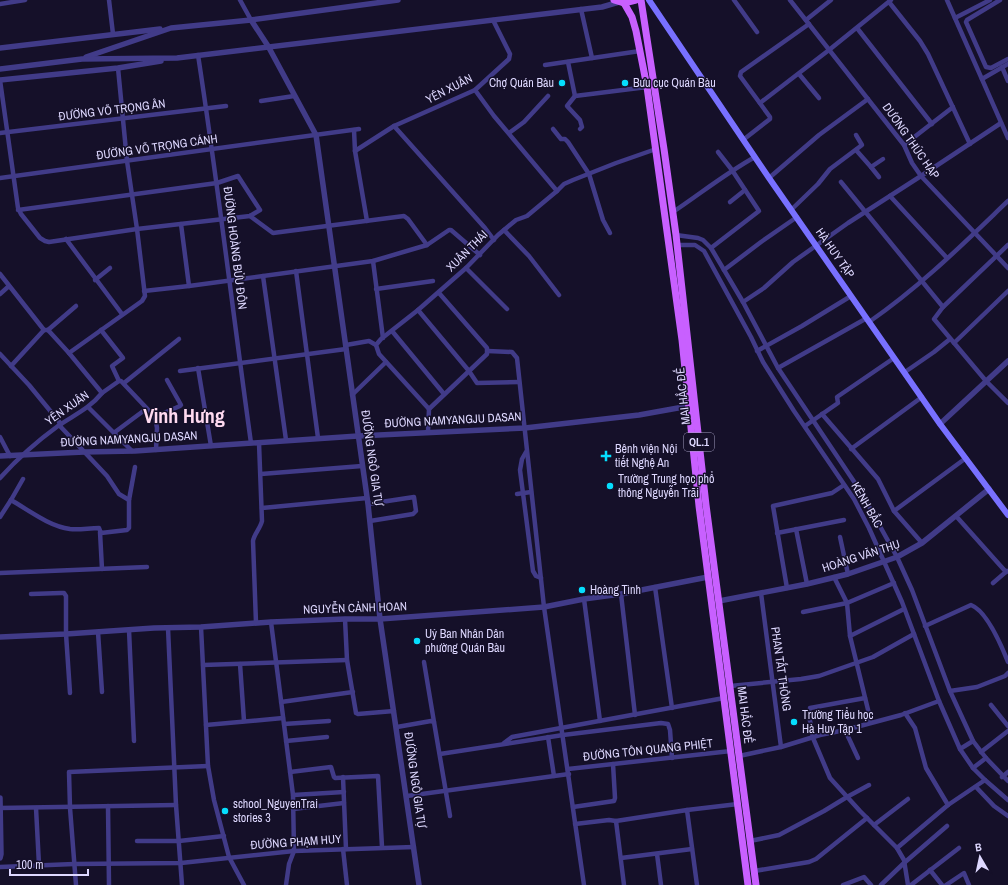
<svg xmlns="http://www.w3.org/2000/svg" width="1008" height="885" viewBox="0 0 1008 885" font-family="'Archivo Narrow',sans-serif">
  <rect width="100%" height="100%" fill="#151029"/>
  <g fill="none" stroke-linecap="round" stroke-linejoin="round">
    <g stroke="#413b88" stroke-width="4.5">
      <path d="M109 0 113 34"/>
      <path d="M240 0 251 20"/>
      <path d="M734 0 757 32"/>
      <path d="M790 0 904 145 912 163 921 176 1008 268"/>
      <path d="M947 0 1008 138"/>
      <path d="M1000 0 967 20 966 22 986 67 991 68 1008 59"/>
      <path d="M889 2 920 41 928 54 970 144"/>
      <path d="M0 4 25 0"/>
      <path d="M581 9 592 58"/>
      <path d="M955 18 990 0"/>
      <path d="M806 20 831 0"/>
      <path d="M857 28 932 124"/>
      <path d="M198 55C218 184 233 314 251 443"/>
      <path d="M568 62 575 96 647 87"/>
      <path d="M545 65 640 51"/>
      <path d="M1002 67 1008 81"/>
      <path d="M799 74 819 98"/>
      <path d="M982 79 1008 64"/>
      <path d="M0 80 18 208C19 210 20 212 21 214L40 238 45 241 49 242 137 229 250 216 260 210 238 176 217 183 18 210"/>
      <path d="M475 90 494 116 557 191"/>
      <path d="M575 96 567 106 580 120 582 127 580 129"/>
      <path d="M261 101 294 96"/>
      <path d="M760 103 829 50 891 0"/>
      <path d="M394 126 485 228 494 240"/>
      <path d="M553 129 561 139H565L568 142 589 174 603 220 610 233"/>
      <path d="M354 130 355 151 367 221"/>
      <path d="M0 133 226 106"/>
      <path d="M509 133 524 122 548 96"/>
      <path d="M743 140 770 119V117L740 76 741 72 809 24"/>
      <path d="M904 145 953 107"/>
      <path d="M856 150 871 167 883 159"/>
      <path d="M355 151 394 126 475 90 509 59 510 54 493 20"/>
      <path d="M871 167 879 177"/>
      <path d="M0 178 359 129"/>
      <path d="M769 178 819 135 868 99"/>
      <path d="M841 182 943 307"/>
      <path d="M890 196 947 258"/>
      <path d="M730 202 745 190"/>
      <path d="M792 209 818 184 830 169 862 145 856 135"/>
      <path d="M673 212C700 194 726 173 755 157"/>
      <path d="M250 216 273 233 404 216 408 219 427 245"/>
      <path d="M181 224 189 286"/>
      <path d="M504 230 529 256 559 295"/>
      <path d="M676 235 698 238 703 240 711 248 743 302 778 368 861 492 897 557 912 590 950 691 973 741 986 758 1008 781"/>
      <path d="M66 239 122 314"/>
      <path d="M677 245H695L704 251 751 337 763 362 794 411 854 499 869 528 902 602 939 701 960 749 973 768 985 780 1008 800"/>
      <path d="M1008 245 943 307 934 319 986 381 1008 403"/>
      <path d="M711 248 759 211 732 170 718 152"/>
      <path d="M373 261 383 338"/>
      <path d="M466 268 507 309"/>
      <path d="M724 270 761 242 797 217"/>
      <path d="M296 271 318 438"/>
      <path d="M0 274 44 330H48L69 353"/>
      <path d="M263 276 286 440"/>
      <path d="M95 280 110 268"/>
      <path d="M376 289 433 281"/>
      <path d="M144 291 189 286 373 261 427 245 449 230H451L480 255"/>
      <path d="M0 294 9 286"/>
      <path d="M743 302 764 288 793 262 848 223 921 176 1001 123"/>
      <path d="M418 310 469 371 477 383 519 382"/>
      <path d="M869 322C921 286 963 244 1008 201"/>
      <path d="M48 330 76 306"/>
      <path d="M101 330 123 358 112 366 119 381"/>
      <path d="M392 331 444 394"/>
      <path d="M954 343 1008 291"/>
      <path d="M346 345 369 341 376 345"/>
      <path d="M488 351 512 352 517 358 544 607 584 885"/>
      <path d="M757 351 802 326 851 296"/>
      <path d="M0 354 29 385 61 424"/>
      <path d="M11 366 44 330"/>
      <path d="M198 368 211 446"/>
      <path d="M778 368 867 318"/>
      <path d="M180 371 346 349"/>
      <path d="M905 372 934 352 950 339"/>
      <path d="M124 383 179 339"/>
      <path d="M102 393 119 381H121L155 417 180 406 181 405 167 380"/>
      <path d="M352 395 386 362"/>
      <path d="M88 407 132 451"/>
      <path d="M429 409 379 354 376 345 381 339 418 310 466 268 498 235 516 220 527 216 557 191 564 184 573 180 616 163 656 149"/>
      <path d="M822 414 878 479 894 511 922 543"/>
      <path d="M155 417 157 428 156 450"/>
      <path d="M59 425 107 476 119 494 129 500"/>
      <path d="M805 426 838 403 837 397 894 358"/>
      <path d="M115 432 146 409"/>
      <path d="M428 432 429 409 487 354V348L439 293"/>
      <path d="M0 437 10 456"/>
      <path d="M851 449 922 397"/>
      <path d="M526 452 522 459 520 470 533 571 536 576 541 578"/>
      <path d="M261 474 362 466"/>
      <path d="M0 478C18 458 36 442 58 426 74 415 89 409 102 393L69 353 142 301 145 296 137 229 127 161 118 68"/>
      <path d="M517 494 531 492"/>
      <path d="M11 500C30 511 49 526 70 529 80 530 89 528 99 528L101 533 127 530 129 528V500L135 467"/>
      <path d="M368 504 414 497 416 511 413 514 370 521"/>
      <path d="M262 508 367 498"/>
      <path d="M894 511 966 458"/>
      <path d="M956 516 1006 572"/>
      <path d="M0 517 11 500 23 479"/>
      <path d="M796 529 807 584"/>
      <path d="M100 532 102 569"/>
      <path d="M777 533 844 520"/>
      <path d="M840 537 848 574"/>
      <path d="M0 573 147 567"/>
      <path d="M834 577 847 603 850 636 871 722"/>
      <path d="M993 583 1007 571"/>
      <path d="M655 587 672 708"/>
      <path d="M787 588 773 506 832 493 844 485"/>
      <path d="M761 593 781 747"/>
      <path d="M31 594 61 593H64L66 596V634L70 693"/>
      <path d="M621 594 635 715"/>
      <path d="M584 599 600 721"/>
      <path d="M803 612 847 603 894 583"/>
      <path d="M345 619 347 660 356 713 358 714 394 711"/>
      <path d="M271 622 293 795 294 851 289 864 286 885"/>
      <path d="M256 623 253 541C254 534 260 529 262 521L259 443"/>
      <path d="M925 626 971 605C987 611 1002 647 1008 662"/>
      <path d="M201 627 208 766 214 800 229 857 244 885"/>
      <path d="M168 628 176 805 182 885"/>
      <path d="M129 630 134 741"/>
      <path d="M98 632 102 692"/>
      <path d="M850 636 904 609"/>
      <path d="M424 662 434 722"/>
      <path d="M240 664 244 721"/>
      <path d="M203 665 347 660"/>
      <path d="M730 686 801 679 819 676 873 657 914 634"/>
      <path d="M950 691 977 687 1005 676 1008 673"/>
      <path d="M865 698 810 708 809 715 813 738 830 778 860 811 897 848 904 860 908 885"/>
      <path d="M281 702 353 692"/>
      <path d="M991 705 1008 726"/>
      <path d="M905 713 915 728 926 768 948 805"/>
      <path d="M284 724 329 721"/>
      <path d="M206 725 283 718"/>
      <path d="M397 727 431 721 434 722 450 816"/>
      <path d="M845 730 858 758"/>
      <path d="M548 737 554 776"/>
      <path d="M286 741 327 737"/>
      <path d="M504 743 512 737 724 698"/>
      <path d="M960 749 973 741"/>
      <path d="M981 752 1008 731"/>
      <path d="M440 754 563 735 661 723 668 724 670 730 672 758"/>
      <path d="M739 756 781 747 820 735 845 730 901 715 939 701"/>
      <path d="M973 768 986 758"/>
      <path d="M568 769 731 751"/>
      <path d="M290 772 331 767 334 777 335 778 378 776 382 847"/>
      <path d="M343 777 346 849"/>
      <path d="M1002 777 1008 772"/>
      <path d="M976 787 994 806 1008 816"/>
      <path d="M293 795 344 792"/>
      <path d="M407 796 569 774"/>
      <path d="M108 806 109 885"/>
      <path d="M573 807 614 801 615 798 613 764"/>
      <path d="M0 808 176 805"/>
      <path d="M36 808 39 865"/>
      <path d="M293 809 344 803"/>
      <path d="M687 810 738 804"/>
      <path d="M616 821 624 885"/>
      <path d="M575 824 609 820 616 821 687 810 697 885"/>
      <path d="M874 825 908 799"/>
      <path d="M137 841H179L224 836"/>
      <path d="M750 841 779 835 824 811 847 797 869 785"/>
      <path d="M897 848 948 805 985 780"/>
      <path d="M343 849 347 885"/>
      <path d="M657 854 661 885"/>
      <path d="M621 858 692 849"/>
      <path d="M0 867 74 864 181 863 294 851 414 847"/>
      <path d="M930 870 942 885"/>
      <path d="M754 871 809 862 816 859 867 818"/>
      <path d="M76 885 70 808 69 772 208 766"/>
      <path d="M843 885 864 877 871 885"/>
      <path d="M881 885 904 863 947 826"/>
      <path d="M911 885 959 848"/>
      <path d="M946 885 964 873 969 885"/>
    </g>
    <g stroke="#413b88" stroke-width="5.5">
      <path d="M251 20 268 46 316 135 368 504 380 619 419 885"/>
      <path d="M0 48 160 29"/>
      <path d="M86 57 171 28 251 20 398 0"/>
      <path d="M0 69 82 59 177 58 602 7 619 2"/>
      <path d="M0 80 118 68 161 61"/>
      <path d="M940 424 1008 361"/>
      <path d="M0 456 84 452 135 451 358 436 525 428 639 415 689 406"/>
      <path d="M719 601 807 584 848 574 897 557 922 543 989 489"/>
      <path d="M0 637 66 634 154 628 201 627 271 622 345 619H380L544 607 584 599 621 594 708 577"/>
      <path d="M0 798 1 854 0 858"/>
    </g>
    <path stroke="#7870ff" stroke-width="6" d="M649 0 769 178 940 424 1008 515"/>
    <g stroke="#c860ff" stroke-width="7">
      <path d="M614 0 624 3 636 0"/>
      <path d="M641 0 664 149 676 235 706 505 756 885"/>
      <path d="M624 3 632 17 636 31 647 87 682 340 699 506 748 885"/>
    </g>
  </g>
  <g fill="#05defe" stroke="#151029" stroke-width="1.5">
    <circle cx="562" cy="83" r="4"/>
    <circle cx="625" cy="83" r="4"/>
    <path d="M604 450h4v4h4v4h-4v4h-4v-4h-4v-4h4z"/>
    <circle cx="610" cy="486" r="4"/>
    <circle cx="582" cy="590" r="4"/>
    <circle cx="417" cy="641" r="4"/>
    <circle cx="794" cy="722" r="4"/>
    <circle cx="225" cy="811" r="4"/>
  </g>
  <g text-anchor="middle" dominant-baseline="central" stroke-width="3" stroke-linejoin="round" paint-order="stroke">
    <rect fill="#151029" stroke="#a29cbf" stroke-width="1" x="684" y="433" width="30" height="18" rx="3"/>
    <g font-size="11" font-weight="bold" fill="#ded8ff">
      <text x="699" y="442">QL.1</text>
    </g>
    <g font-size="12" fill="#ded8ff" stroke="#151029" text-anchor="start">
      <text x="554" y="83" text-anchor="end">Chợ Quán Bàu</text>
      <text x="633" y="83">Bưu cục Quán Bàu</text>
      <text x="615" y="449">Bệnh viện Nội<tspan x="615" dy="14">tiết Nghệ An</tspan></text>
      <text x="618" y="479">Trường Trung học phổ<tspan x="618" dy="14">thông Nguyễn Trãi</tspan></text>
      <text x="590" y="590">Hoàng Tình</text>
      <text x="425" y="634">Uỷ Ban Nhân Dân<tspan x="425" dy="14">phường Quán Bàu</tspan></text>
      <text x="802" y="715">Trường Tiểu học<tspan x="802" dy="14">Hà Huy Tập 1</tspan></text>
      <text x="233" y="804">school_NguyenTrai<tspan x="233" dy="14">stories 3</tspan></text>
    </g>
    <g font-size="12" fill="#ded8ff" stroke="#151029">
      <text transform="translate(449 89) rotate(-27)">YÊN XUÂN</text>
      <text transform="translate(112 110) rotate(-7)">ĐƯỜNG VÕ TRỌNG ÂN</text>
      <text transform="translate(911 141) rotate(55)">DƯƠNG THÚC HẠP</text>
      <text transform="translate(157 147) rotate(-8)">ĐƯỜNG VÕ TRỌNG CÁNH</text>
      <text transform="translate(235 248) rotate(83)">ĐƯỜNG HOÀNG BỬU ĐÔN</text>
      <text transform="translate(467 251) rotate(-45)">XUÂN THÁI</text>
      <text transform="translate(835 253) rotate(55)">HÀ HUY TẬP</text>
      <text transform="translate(683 396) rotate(-96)">MAI HẮC ĐẾ</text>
      <text transform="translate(67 408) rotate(-35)">YÊN XUÂN</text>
      <text transform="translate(453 420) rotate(-3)">ĐƯỜNG NAMYANGJU DASAN</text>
      <text transform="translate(129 439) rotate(-3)">ĐƯỜNG NAMYANGJU DASAN</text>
      <text transform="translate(372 458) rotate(82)">ĐƯỜNG NGÔ GIA TỰ</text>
      <text transform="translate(867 505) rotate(60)">KÊNH BẮC</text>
      <text transform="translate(861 556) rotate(-18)">HOÀNG VĂN THỤ</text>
      <text transform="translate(355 608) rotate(-2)">NGUYỄN CẢNH HOAN</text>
      <text transform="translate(781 669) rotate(82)">PHAN TẤT THÔNG</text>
      <text transform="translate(745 715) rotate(83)">MAI HẮC ĐẾ</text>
      <text transform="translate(648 750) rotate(-6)">ĐƯỜNG TÔN QUANG PHIỆT</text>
      <text transform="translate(415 780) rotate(82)">ĐƯỜNG NGÔ GIA TỰ</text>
      <text transform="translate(296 842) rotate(-4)">ĐƯỜNG PHẠM HUY</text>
    </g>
    <g font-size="20" font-weight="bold" fill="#ffdaf0" stroke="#151029">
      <text x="184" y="415">Vinh Hưng</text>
    </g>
  </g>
  <g transform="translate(980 857) rotate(351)" stroke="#151029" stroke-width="3" paint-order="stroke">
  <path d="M0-3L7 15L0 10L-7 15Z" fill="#ded8ff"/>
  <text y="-6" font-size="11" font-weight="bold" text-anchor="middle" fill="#ded8ff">B</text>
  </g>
  <path d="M10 869v6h78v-6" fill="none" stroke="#ded8ff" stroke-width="2"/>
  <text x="16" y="869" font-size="12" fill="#ded8ff" stroke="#151029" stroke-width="3" paint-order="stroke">100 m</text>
</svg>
